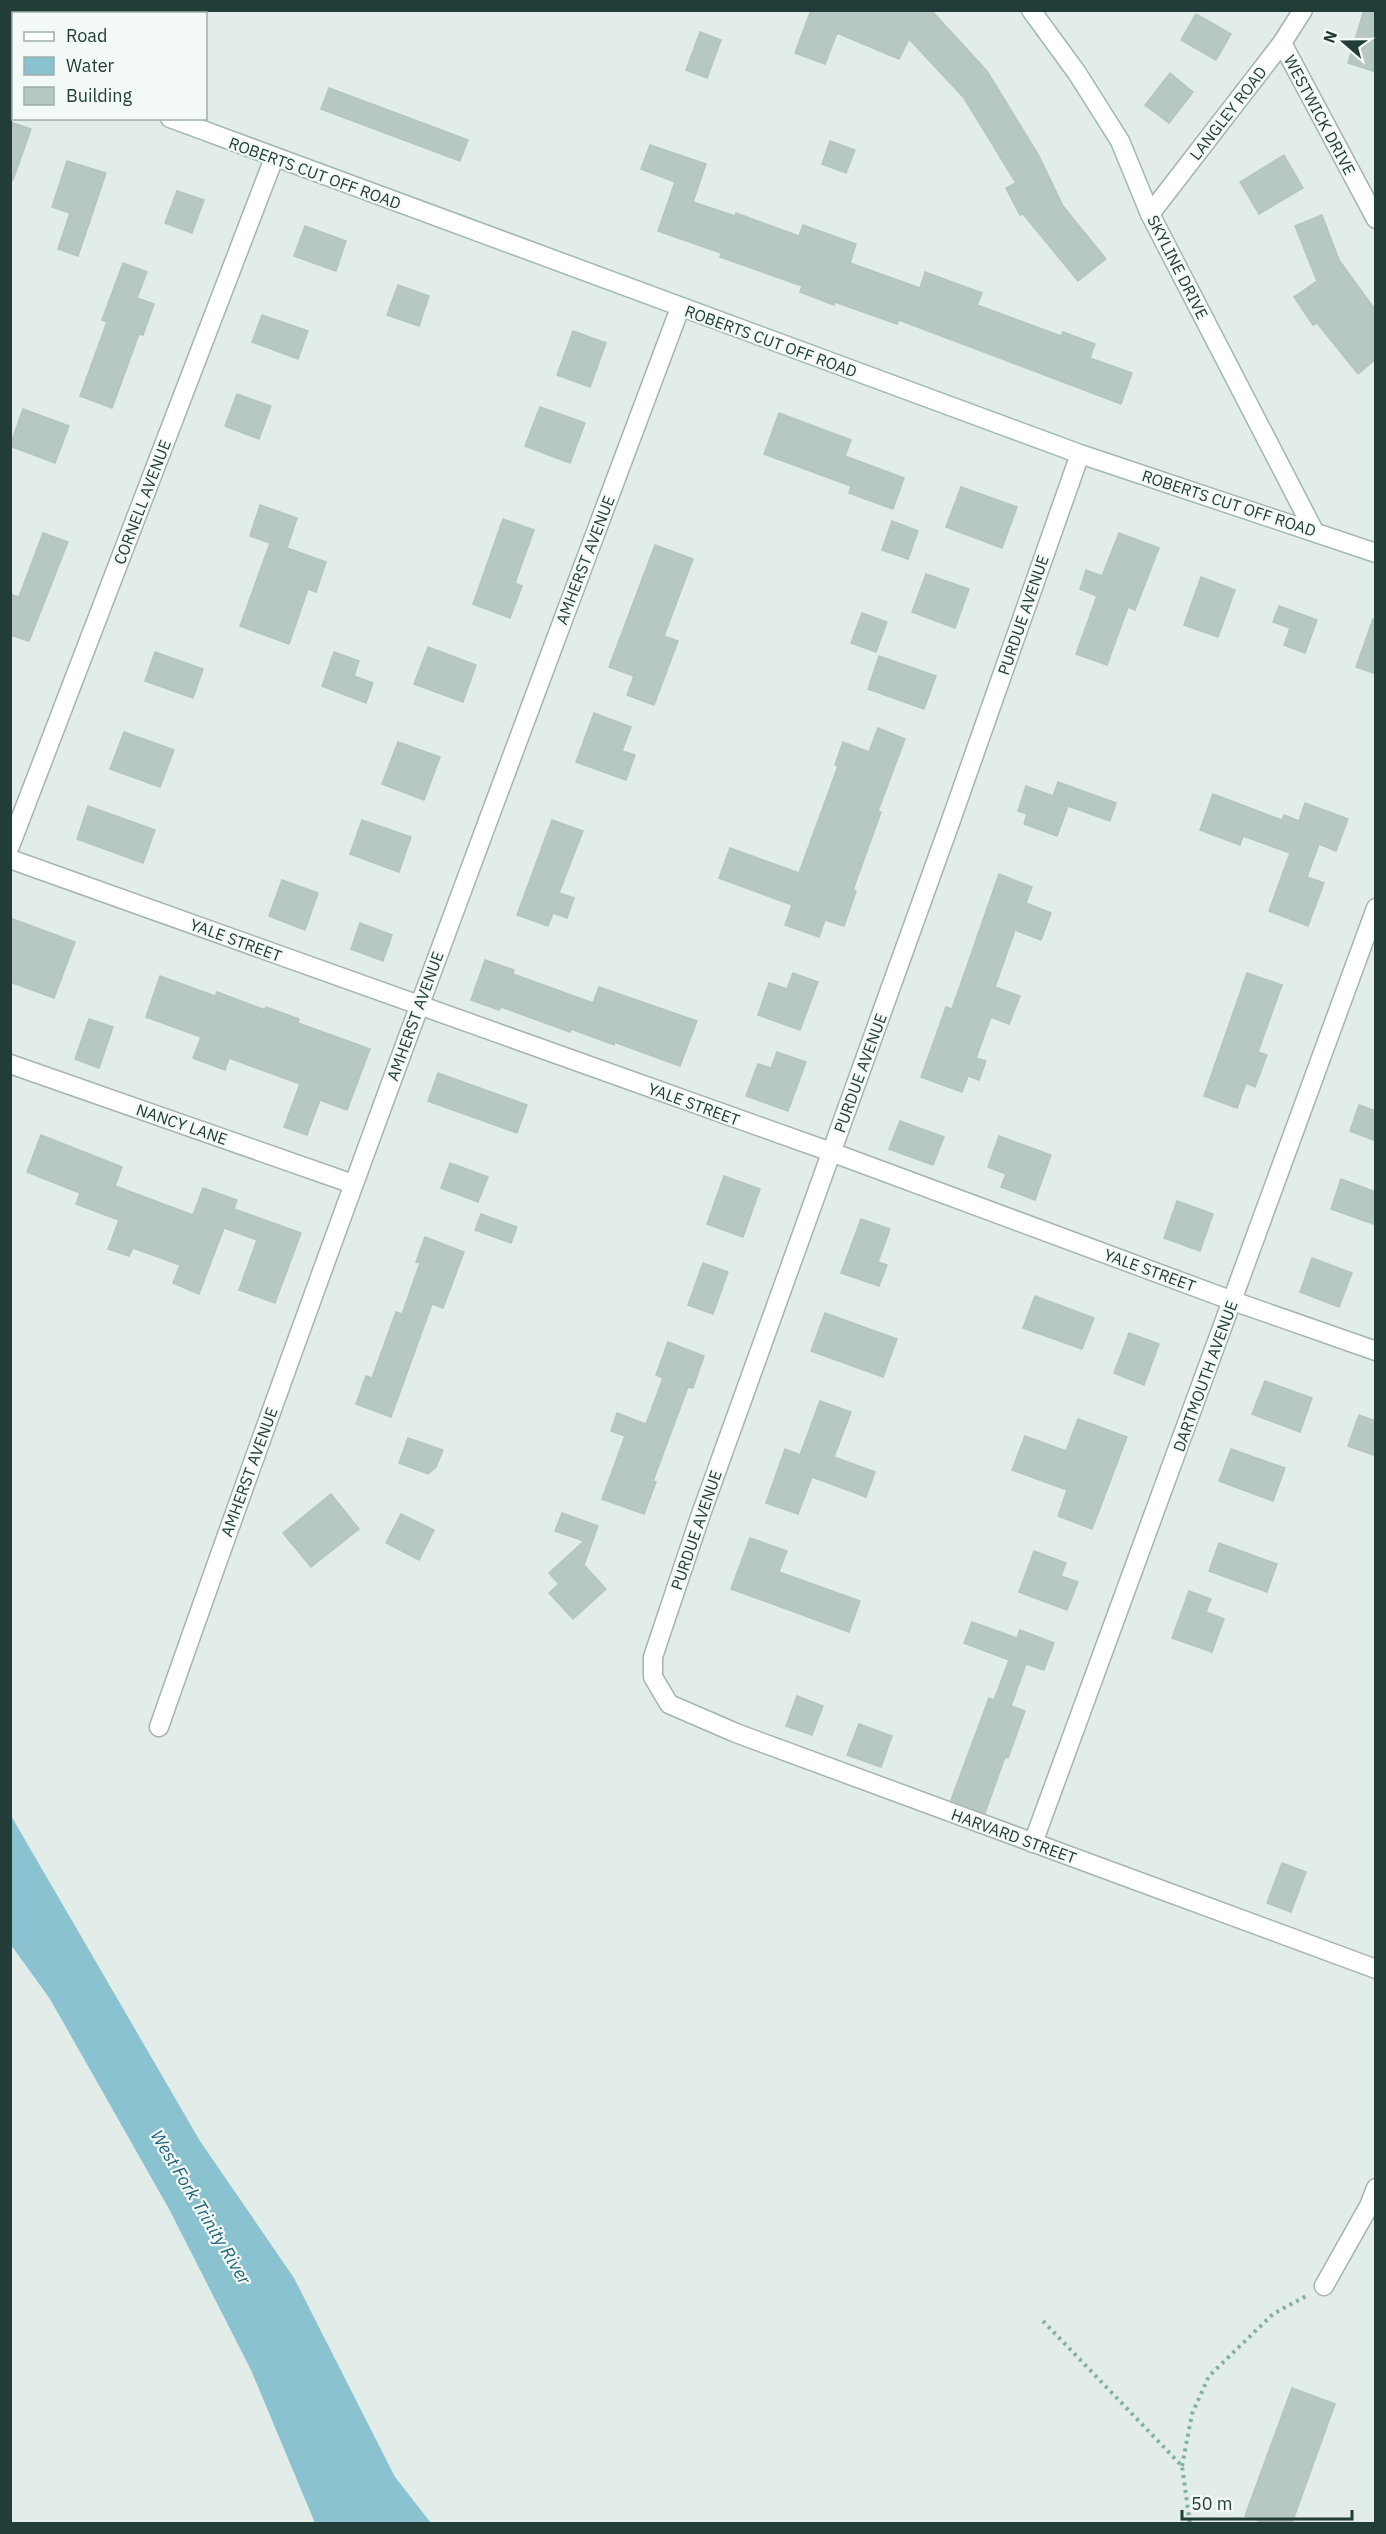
<svg xmlns="http://www.w3.org/2000/svg" width="1386" height="2534" viewBox="0 0 1386 2534" font-family="'IBM Plex Sans',sans-serif">
  <rect width="100%" height="100%" fill="#e2ece8"/>
  <path fill="#8bc2d0" d="M10 1814 200 2141 294 2278 395 2477 431 2523H315L251 2370 169 2209 50 1999 11 1945Z"/>
  <g fill="#b7c7c1" stroke="#b5c6bf" stroke-width="1.5">
    <path d="M811 10H931L987 71 1039 156 1063 206 1106 259 1078 281 1023 214 1020 215 1006 188 1016 183 964 98 909 39 899 59 837 33 825 64 795 53Z"/>
    <path d="M1364 10H1376V72L1348 63Z"/>
    <path d="M1196 14 1231 34 1216 60 1181 40Z"/>
    <path d="M700 32 721 40 707 78 686 70Z"/>
    <path d="M1170 73 1193 92 1169 123 1145 105Z"/>
    <path d="M329 88 468 140 460 161 321 109Z"/>
    <path d="M10 122 31 129 13 180H10Z"/>
    <path d="M830 141 855 150 846 173 822 164Z"/>
    <path d="M650 145 706 164 693 202 735 216 736 213 799 236 803 225 856 244 850 263 920 288 925 272 982 293 977 305 1061 336 1063 332 1095 344 1090 358 1132 373 1121 404 899 320 897 324 835 302 834 305 800 292 802 286 720 257 721 253 658 231 675 182 641 169Z"/>
    <path d="M1284 155 1303 188 1259 214 1240 182Z"/>
    <path d="M67 161 106 173 78 256 58 249 70 213 52 207Z"/>
    <path d="M177 191 204 200 192 233 165 223Z"/>
    <path d="M1322 215 1339 260 1376 311V359L1358 374 1317 323 1313 325 1294 297 1317 281 1295 226Z"/>
    <path d="M305 226 346 241 336 271 294 256Z"/>
    <path d="M123 263 147 272 137 298 154 304 143 335 139 334 112 408 80 396 107 322 102 320Z"/>
    <path d="M398 285 429 296 419 326 387 315Z"/>
    <path d="M262 315 308 331 298 359 252 342Z"/>
    <path d="M573 331 606 343 590 387 557 375Z"/>
    <path d="M237 394 271 406 259 439 225 426Z"/>
    <path d="M540 407 585 423 570 463 525 446Z"/>
    <path d="M23 409 69 426 55 463 10 446Z"/>
    <path d="M779 413 851 440 845 456 904 478 893 509 849 493 851 486 764 454Z"/>
    <path d="M961 487 1017 507 1002 548 946 527Z"/>
    <path d="M260 505 297 518 287 548 326 562 316 592 308 589 289 644 240 626 270 543 250 536Z"/>
    <path d="M503 519 534 530 515 583 522 586 510 618 473 604Z"/>
    <path d="M892 521 918 531 908 559 882 550Z"/>
    <path d="M43 533 68 542 29 641 10 635V594L19 597Z"/>
    <path d="M1119 533 1159 548 1135 610 1128 607 1107 665 1076 654 1097 596 1080 589 1086 570 1102 576Z"/>
    <path d="M655 545 693 559 664 636 678 641 654 705 627 695 634 676 609 667Z"/>
    <path d="M926 574 969 589 955 628 912 612Z"/>
    <path d="M1201 577 1235 590 1218 637 1184 625Z"/>
    <path d="M1279 606 1317 620 1305 653 1284 645 1290 628 1273 622Z"/>
    <path d="M862 613 887 622 876 652 851 643Z"/>
    <path d="M1373 619 1376 620V674L1356 667Z"/>
    <path d="M428 647 476 665 463 702 414 684Z"/>
    <path d="M155 652 203 669 193 698 145 681Z"/>
    <path d="M334 652 359 661 354 676 373 683 366 703 322 686Z"/>
    <path d="M879 656 936 676 924 709 868 689Z"/>
    <path d="M594 713 631 727 622 751 635 755 626 780 576 762Z"/>
    <path d="M878 728 905 739 878 811 881 812 853 890 856 891 844 926 825 920 819 937 785 925 792 905 719 878 730 848 799 873 838 766 835 765 843 742 869 752Z"/>
    <path d="M124 732 174 750 160 787 110 769Z"/>
    <path d="M398 742 440 757 424 800 382 784Z"/>
    <path d="M1058 782 1116 803 1110 821 1068 806 1057 836 1024 824 1027 814 1018 811 1026 786 1053 796Z"/>
    <path d="M1213 794 1282 820 1284 815 1299 821 1305 803 1348 819 1336 851 1319 844 1307 877 1324 883 1308 926 1269 911 1290 853 1243 836 1240 845 1200 830Z"/>
    <path d="M88 806 155 830 143 863 77 839Z"/>
    <path d="M362 820 411 837 399 872 350 854Z"/>
    <path d="M552 820 583 831 559 893 574 898 567 918 553 913 548 926 517 915Z"/>
    <path d="M999 874 1032 887 1026 903 1051 913 1041 940 1015 930 995 987 1020 996 1009 1024 991 1017 976 1058 986 1061 979 1080 968 1076 962 1092 921 1077 946 1007 952 1009Z"/>
    <path d="M282 880 318 893 305 930 269 916Z"/>
    <path d="M10 918 75 942 54 998 10 982Z"/>
    <path d="M360 923 392 935 383 961 351 949Z"/>
    <path d="M485 960 514 970 513 974 593 1003 599 987 697 1021 680 1066 614 1042V1045L571 1029 570 1032 501 1007 499 1010 471 1000Z"/>
    <path d="M793 973 818 982 800 1030 758 1015 769 983 787 989Z"/>
    <path d="M1247 973 1282 985 1258 1052 1267 1055 1255 1087 1246 1083 1237 1108 1204 1096Z"/>
    <path d="M160 976 215 996 217 992 265 1010 266 1007 299 1019 298 1023 370 1049 347 1110 320 1100 307 1135 284 1127 300 1084 229 1058 225 1070 193 1058 201 1037 146 1017Z"/>
    <path d="M89 1019 113 1027 99 1068 75 1059Z"/>
    <path d="M777 1052 806 1062 788 1111 746 1096 758 1064 771 1068Z"/>
    <path d="M438 1073 527 1105 517 1133 428 1101Z"/>
    <path d="M1359 1105 1376 1111V1141L1350 1131Z"/>
    <path d="M900 1121 944 1137 933 1165 889 1149Z"/>
    <path d="M41 1135 122 1167 115 1186 193 1215 203 1188 237 1200 234 1209 301 1233 275 1303 239 1290 257 1240 224 1228 199 1294 173 1283 180 1265 133 1248 129 1256 108 1249 119 1220 76 1204 80 1193 27 1172Z"/>
    <path d="M999 1136 1051 1155 1035 1200 1001 1187 1006 1174 988 1167Z"/>
    <path d="M450 1163 488 1177 478 1202 441 1188Z"/>
    <path d="M724 1176 760 1189 743 1237 707 1224Z"/>
    <path d="M1341 1179 1376 1192V1225L1331 1209Z"/>
    <path d="M1177 1201 1213 1214 1200 1251 1164 1238Z"/>
    <path d="M481 1214 517 1227 511 1243 475 1230Z"/>
    <path d="M861 1219 890 1229 878 1262 887 1265 879 1286 841 1273Z"/>
    <path d="M425 1237 464 1252 443 1308 432 1304 391 1417 356 1404 366 1376 372 1378 396 1312 402 1314 420 1263 416 1262Z"/>
    <path d="M1312 1258 1352 1273 1339 1307 1300 1292Z"/>
    <path d="M703 1263 728 1272 713 1314 688 1305Z"/>
    <path d="M1035 1296 1094 1318 1082 1349 1023 1328Z"/>
    <path d="M825 1313 897 1339 883 1377 811 1351Z"/>
    <path d="M1129 1333 1159 1344 1144 1385 1114 1373Z"/>
    <path d="M668 1342 704 1356 693 1388 688 1387 653 1481 656 1482 644 1514 602 1499 625 1436 611 1431 617 1413 646 1424 663 1378 656 1375Z"/>
    <path d="M1265 1381 1312 1398 1300 1432 1252 1414Z"/>
    <path d="M820 1401 851 1412 834 1457 875 1472 866 1497 812 1477 798 1514 766 1503 785 1449 800 1455Z"/>
    <path d="M1359 1415 1376 1421V1456L1348 1446Z"/>
    <path d="M1078 1419 1127 1437 1092 1529 1058 1516 1067 1490 1012 1470 1025 1436 1066 1451Z"/>
    <path d="M408 1438 443 1450 436 1467 428 1474 399 1463Z"/>
    <path d="M1231 1449 1285 1468 1273 1501 1219 1481Z"/>
    <path d="M331 1494 359 1529 311 1567 283 1533Z"/>
    <path d="M562 1513 598 1526 584 1565 606 1589 573 1619 549 1593 559 1584 549 1573 584 1541 555 1531Z"/>
    <path d="M401 1514 434 1530 419 1560 386 1543Z"/>
    <path d="M750 1538 787 1551 779 1572 860 1601 849 1632 731 1589Z"/>
    <path d="M1219 1543 1277 1564 1267 1592 1209 1571Z"/>
    <path d="M1034 1551 1066 1563 1061 1576 1078 1582 1067 1610 1019 1592Z"/>
    <path d="M1189 1591 1211 1599 1206 1612 1224 1619 1212 1652 1172 1638Z"/>
    <path d="M972 1622 1017 1638 1020 1630 1054 1643 1044 1670 1026 1664 1011 1706 1025 1711 1008 1758 1005 1757 985 1813 951 1800 989 1698 994 1700 1009 1660 964 1643Z"/>
    <path d="M797 1696 823 1706 812 1735 786 1726Z"/>
    <path d="M859 1724 892 1736 881 1767 847 1755Z"/>
    <path d="M1282 1863 1306 1872 1291 1912 1267 1903Z"/>
    <path d="M1292 2388 1335 2404 1292 2523H1265L1245 2516Z"/>
  </g>
  <g fill="none" stroke-linecap="round" stroke-linejoin="round">
    <defs>
      <g id="street">
        <path d="M1282 43 1376 219"/>
        <path d="M1150 214 1282 43 1303 10"/>
        <path d="M1080 454 950 823 701 1514 653 1657V1677L669 1704 736 1733 1376 1969"/>
        <path d="M10 846 274 158"/>
        <path d="M10 859 831 1152 1233 1301 1376 1351"/>
        <path d="M10 1064 353 1184"/>
        <path d="M159 1727C326 1251 503 779 680 308"/>
        <path d="M1033 1843 1376 908"/>
        <path d="M1324 2286 1369 2206 1376 2188"/>
      </g>
      <g id="secondary">
        <path d="M1031 10 1077 73 1120 141 1150 214 1314 531"/>
        <path d="M10 58 14 60"/>
        <path d="M170 118 1080 454 1376 553"/>
      </g>
    </defs>
    <use href="#street" stroke="#a5b4af" stroke-width="21"/>
    <use href="#secondary" stroke="#a0b8b1" stroke-width="21"/>
    <g stroke="#83afa4" stroke-width="4" stroke-dasharray="3 4.5" stroke-linecap="butt">
      <path d="M1043 2321 1182 2466 1190 2524"/>
      <path d="M1182 2466 1192 2414 1209 2376 1273 2314 1308 2295"/>
    </g>
    <use href="#street" stroke="#fff" stroke-width="18"/>
    <use href="#secondary" stroke="#fff" stroke-width="18"/>
  </g>
  <g text-anchor="middle" dominant-baseline="central" stroke-width="4.5" stroke-linejoin="round" paint-order="stroke">
    <g font-size="16" fill="#223d37" stroke="#f3f9f6">
      <text transform="translate(1228 113) rotate(-52)">LANGLEY ROAD</text>
      <text transform="translate(1320 115) rotate(62)">WESTWICK DRIVE</text>
      <text transform="translate(315 173) rotate(20)">ROBERTS CUT OFF ROAD</text>
      <text transform="translate(1178 267) rotate(63)">SKYLINE DRIVE</text>
      <text transform="translate(771 341) rotate(20)">ROBERTS CUT OFF ROAD</text>
      <text transform="translate(142 502) rotate(-69)">CORNELL AVENUE</text>
      <text transform="translate(1229 503) rotate(18)">ROBERTS CUT OFF ROAD</text>
      <text transform="translate(585 560) rotate(-69)">AMHERST AVENUE</text>
      <text transform="translate(1023 615) rotate(-71)">PURDUE AVENUE</text>
      <text transform="translate(236 940) rotate(20)">YALE STREET</text>
      <text transform="translate(415 1016) rotate(-70)">AMHERST AVENUE</text>
      <text transform="translate(860 1073) rotate(-70)">PURDUE AVENUE</text>
      <text transform="translate(694 1104) rotate(20)">YALE STREET</text>
      <text transform="translate(182 1124) rotate(19)">NANCY LANE</text>
      <text transform="translate(1150 1270) rotate(20)">YALE STREET</text>
      <text transform="translate(1205 1376) rotate(-70)">DARTMOUTH AVENUE</text>
      <text transform="translate(249 1472) rotate(-70)">AMHERST AVENUE</text>
      <text transform="translate(696 1530) rotate(-71)">PURDUE AVENUE</text>
      <text transform="translate(1014 1836) rotate(20)">HARVARD STREET</text>
    </g>
    <g font-size="18" font-style="italic" fill="#1d6478" stroke="#f3f9f6">
      <text transform="translate(201 2207) rotate(59)">West Fork Trinity River</text>
    </g>
  </g>
  <rect width="1386" height="2534" fill="none" stroke="#223d37" stroke-width="24"/>
  <rect x="12" y="12" width="195" height="108" fill="#f3f9f6" stroke="#9faeaa" stroke-width="1.5"/>
  <rect x="24" y="32" width="30" height="9" fill="#ffffff" stroke="#9faeaa" stroke-width="1.5"/>
  <text x="66" y="42" font-size="18" fill="#223d37">Road</text>
  <rect x="24" y="57" width="30" height="18" fill="#8bc2d0" stroke="#9faeaa" stroke-width="1.5"/>
  <text x="66" y="72" font-size="18" fill="#223d37">Water</text>
  <rect x="24" y="87" width="30" height="18" fill="#b7c7c1" stroke="#9faeaa" stroke-width="1.5"/>
  <text x="66" y="102" font-size="18" fill="#223d37">Building</text>
  <g transform="translate(1344 42) rotate(290)" stroke="#f3f9f6" stroke-width="4.5" paint-order="stroke">
  <path d="M0-4.5L10 22L0 15L-10 22Z" fill="#223d37"/>
  <text y="-9" font-size="16" font-weight="bold" text-anchor="middle" fill="#223d37">N</text>
  </g>
  <path d="M1182 2510v9h170v-9" fill="none" stroke="#223d37" stroke-width="3"/>
  <text x="1191" y="2510" font-size="18" fill="#223d37" stroke="#f3f9f6" stroke-width="4.5" paint-order="stroke">50 m</text>
</svg>
